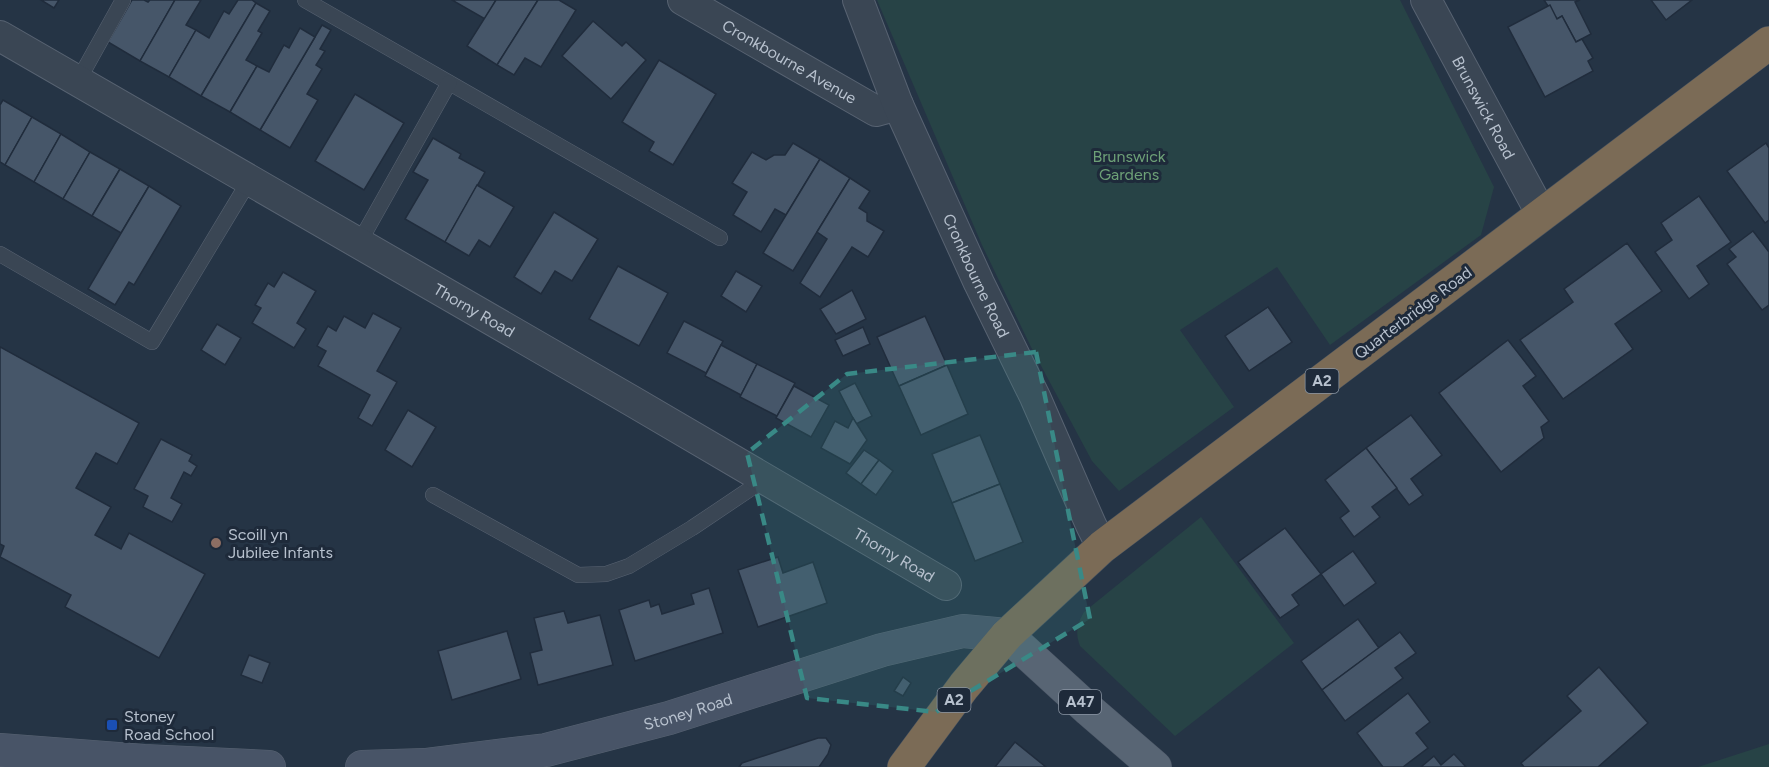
<svg xmlns="http://www.w3.org/2000/svg" width="1769" height="767" viewBox="0 0 1769 767" font-family="Figtree,sans-serif">
  <rect width="100%" height="100%" fill="#253445"/>
  <g fill="#274346">
    <path d="M877 0H1400L1494 187 1481 235 1330 345 1277 267 1180 330 1234 407 1119 491 1092 461 1031 347 982 245Z"/>
    <path d="M1201 517 1294 643 1175 736 1080 646C1075 633 1077 624 1084 612Z"/>
    <path d="M1769 744V767H1698Z"/>
  </g>
  <g fill="#465669" stroke="#202c3c" stroke-width="1.5">
    <path d="M41 0H59L54 8Z"/>
    <path d="M132 0H144L148 2 150 0H175L140 61 108 42Z"/>
    <path d="M175 0H201L186 25 196 30 169 77 140 61Z"/>
    <path d="M238 0H252L256 3 201 96 169 77 196 30 209 38 224 11 229 14Z"/>
    <path d="M452 0H496L485 19Z"/>
    <path d="M496 0H538L497 65 467 46Z"/>
    <path d="M538 0H559L576 10 541 67 525 58 514 75 497 65Z"/>
    <path d="M1544 0H1580L1575 2 1591 34 1576 42 1562 16 1557 19Z"/>
    <path d="M1651 0H1692L1666 20Z"/>
    <path d="M256 3 270 11 258 31 262 33 246 60 257 66 230 112 201 96Z"/>
    <path d="M1550 5 1557 19 1562 16 1576 42 1582 39 1593 58 1588 61 1593 71 1545 97 1508 27Z"/>
    <path d="M593 21 622 46 626 42 646 60 611 99 562 56Z"/>
    <path d="M322 25 331 30 320 49 325 51 316 65 322 69 307 94 318 100 290 148 260 130Z"/>
    <path d="M300 28 315 37 260 130 230 112 257 66 269 72 284 45 289 48Z"/>
    <path d="M659 60 716 94 673 165 649 151 654 142 622 122Z"/>
    <path d="M355 94 404 123 364 190 315 161Z"/>
    <path d="M3 100 32 117 5 165 0 162V105Z"/>
    <path d="M32 117 61 134 34 182 5 165Z"/>
    <path d="M61 134 90 152 63 199 34 182Z"/>
    <path d="M433 138 461 154 459 158 485 172 445 242 405 219 428 180 413 172Z"/>
    <path d="M793 143 820 159 786 215 775 209 761 232 733 215 747 192 732 183 752 152 766 160 774 155H785Z"/>
    <path d="M1766 143 1769 148V220L1765 223 1727 171Z"/>
    <path d="M90 152 120 169 92 216 63 199Z"/>
    <path d="M820 159 850 178 793 271 763 253Z"/>
    <path d="M120 169 149 186 121 233 92 216Z"/>
    <path d="M850 178 870 191 859 208 867 213V221L884 231 868 257 852 247 820 297 800 283 827 239 817 232Z"/>
    <path d="M477 185 514 207 490 247 479 240 469 256 445 242Z"/>
    <path d="M149 186 181 206 134 285 129 282 115 305 88 289Z"/>
    <path d="M1699 196 1731 242 1697 266 1709 284 1689 299 1655 252 1672 240 1661 223Z"/>
    <path d="M554 212 598 239 572 281 555 271 541 294 514 277Z"/>
    <path d="M1753 231 1769 252V305L1762 310 1727 264 1736 257 1729 249Z"/>
    <path d="M1627 243 1662 291 1615 324 1633 349 1563 399 1520 340 1573 302 1564 289Z"/>
    <path d="M618 266 668 293 639 346 589 319Z"/>
    <path d="M736 271 762 286 746 312 721 296Z"/>
    <path d="M283 272 316 291 297 323 306 329 294 348 252 323 261 308 255 305 268 283 274 287Z"/>
    <path d="M852 290 866 319 836 334 820 309Z"/>
    <path d="M1268 307 1292 342 1249 371 1225 336Z"/>
    <path d="M373 313 401 328 377 371 397 382 372 426 358 418 370 395 318 366 326 351 317 346 328 326 336 331 344 316 365 328Z"/>
    <path d="M925 316 947 365 899 386 877 337Z"/>
    <path d="M684 321 723 341 706 373 667 353Z"/>
    <path d="M217 324 241 338 225 365 201 350Z"/>
    <path d="M863 327 870 344 843 356 835 340Z"/>
    <path d="M1508 340 1536 376 1523 386 1549 421 1541 427 1544 438 1501 472 1439 393Z"/>
    <path d="M721 345 757 364 741 395 705 376Z"/>
    <path d="M0 347 139 423 117 464 96 453 76 488 111 507 95 535 121 549 129 533 205 574 159 658 65 607 71 595 0 557 4 546 0 544Z"/>
    <path d="M757 364 795 383 777 416 740 397Z"/>
    <path d="M947 365 968 414 921 435 899 386Z"/>
    <path d="M855 383 872 416 856 424 839 391Z"/>
    <path d="M794 386 829 405 811 437 776 418Z"/>
    <path d="M408 410 436 427 412 467 385 450Z"/>
    <path d="M1411 415 1442 455 1411 479 1423 495 1409 505 1366 448Z"/>
    <path d="M853 418 867 440 850 464 821 448 835 421 848 428Z"/>
    <path d="M980 435 1000 484 952 503 932 454Z"/>
    <path d="M161 439 192 455 189 461 197 466 191 476 184 472 171 498 182 504 172 522 143 507 148 496 134 489Z"/>
    <path d="M1366 448 1397 488 1372 507 1380 517 1354 537 1340 518 1349 511 1325 480Z"/>
    <path d="M864 450 879 460 861 484 846 473Z"/>
    <path d="M879 460 893 471 876 495 861 484Z"/>
    <path d="M1000 484 1023 542 975 561 952 503Z"/>
    <path d="M1285 528 1321 574 1292 595 1299 605 1280 618 1238 562Z"/>
    <path d="M1353 551 1376 583 1344 606 1321 574Z"/>
    <path d="M778 557 783 573 813 562 827 603 758 627 738 570Z"/>
    <path d="M709 588 723 633 635 661 619 610 649 600 651 607 659 604 662 614 694 604 691 594Z"/>
    <path d="M564 611 568 623 600 615 613 665 538 685 530 653 542 650 534 618Z"/>
    <path d="M1358 619 1379 648 1322 690 1301 661Z"/>
    <path d="M507 631 521 679 452 700 438 651Z"/>
    <path d="M1400 632 1416 653 1395 668 1403 678 1345 721 1322 690Z"/>
    <path d="M249 655 270 663 262 683 241 675Z"/>
    <path d="M1599 667 1648 723 1598 767H1524L1521 763 1581 711 1567 696Z"/>
    <path d="M903 677 911 683 903 696 894 691Z"/>
    <path d="M1408 693 1430 722 1416 733 1428 748 1403 767H1383L1357 733Z"/>
    <path d="M818 738H826L831 745 828 754 819 767H739L742 763Z"/>
    <path d="M1015 742 1046 767H995Z"/>
    <path d="M1454 754 1466 767H1421L1434 756 1441 765Z"/>
  </g>
  <g fill="none" stroke-linecap="round" stroke-linejoin="round">
    <defs>
      <g id="lane">
        <path d="M305 0 720 238"/>
        <path d="M78 81 123 0"/>
        <path d="M359 243 449 83"/>
        <path d="M0 254 152 342 249 181"/>
        <path d="M433 495 578 575 606 574 629 566 692 528 765 479"/>
      </g>
      <g id="street">
        <path id="s1" d="M683 0 876 111 898 105"/>
        <path id="s2" d="M858 0 898 105 979 283 1035 397 1091 525 1102 547"/>
        <path id="s3" d="M1426 0 1542 215"/>
        <path id="s4" d="M0 36 632 401 946 585"/>
      </g>
      <g id="secondary">
        <path d="M0 750 144 761 269 767"/>
        <path id="s5" d="M362 767 425 765 546 750 669 718 882 650 963 631 1007 635"/>
      </g>
      <path id="primary" d="M1007 635 1089 710 1155 767"/>
      <path id="highway" d="M904 767 964 686 1007 635 1102 547 1769 43"/>
    </defs>
    <use href="#lane" stroke="#586372" stroke-width="16"/>
    <use href="#street" stroke="#586372" stroke-width="32"/>
    <use href="#secondary" stroke="#586372" stroke-width="34"/>
    <use href="#primary" stroke="#465161" stroke-width="34"/>
    <use href="#highway" stroke="#44505f" stroke-width="34"/>
    <use href="#lane" stroke="#3a4654" stroke-width="15"/>
    <use href="#street" stroke="#3a4654" stroke-width="30"/>
    <use href="#secondary" stroke="#485467" stroke-width="33"/>
    <use href="#primary" stroke="#586574" stroke-width="33"/>
    <use href="#highway" stroke="#7b6b56" stroke-width="33"/>
  </g>
  <path fill="#398986" fill-opacity="0.2" stroke="#398986" stroke-width="4.5" stroke-dasharray="12 8" stroke-linejoin="round" d="M1036 352 1090 619 936 712 807 698 747 453 847 374Z"/>
  <circle fill="#8d6e63" stroke="#1e2a3a" stroke-width="2" cx="216" cy="543" r="6"/>
  <rect fill="#1a4fb4" stroke="#1e2a3a" stroke-width="2" x="106" y="719" width="12" height="12" rx="3"/>
  <g text-anchor="middle" dominant-baseline="central" stroke-width="6" stroke-linejoin="round" paint-order="stroke">
    <g fill="#1e2a3a" stroke="#8994a2" stroke-width="1.5">
      <rect x="1305.5" y="369" width="33" height="24" rx="4.5"/>
      <rect x="937.5" y="688" width="33" height="24" rx="4.5"/>
      <rect x="1059" y="690" width="42" height="24" rx="4.5"/>
    </g>
    <g font-size="15" font-weight="bold" fill="#b7c1ce">
      <text x="1322" y="381">A2</text>
      <text x="954" y="700">A2</text>
      <text x="1080" y="702">A47</text>
    </g>
    <g font-size="16" fill="#b7c1ce" stroke="#1e2a3a">
      <text stroke="none"><textPath href="#s1" startOffset="123">Cronkbourne Avenue</textPath></text>
      <text stroke="none"><textPath href="#s3" startOffset="122">Brunswick Road</textPath></text>
      <text stroke="none"><textPath href="#s2" startOffset="300">Cronkbourne Road</textPath></text>
      <text stroke="none"><textPath href="#s4" startOffset="548">Thorny Road</textPath></text>
      <text transform="translate(1413 313) rotate(-37)">Quarterbridge Road</text>
      <text stroke="none"><textPath href="#s4" startOffset="1034">Thorny Road</textPath></text>
      <text stroke="none"><textPath href="#s5" startOffset="332">Stoney Road</textPath></text>
    </g>
    <g font-size="16" fill="#6da077" stroke="#1e2a3a">
      <text x="1129" y="156">Brunswick<tspan x="1129" dy="18">Gardens</tspan></text>
    </g>
    <g font-size="16" fill="#b7c1ce" stroke="#1e2a3a" text-anchor="start">
      <text x="228" y="534">Scoill yn<tspan x="228" dy="18">Jubilee Infants</tspan></text>
      <text x="124" y="716">Stoney<tspan x="124" dy="18">Road School</tspan></text>
    </g>
  </g>
</svg>
